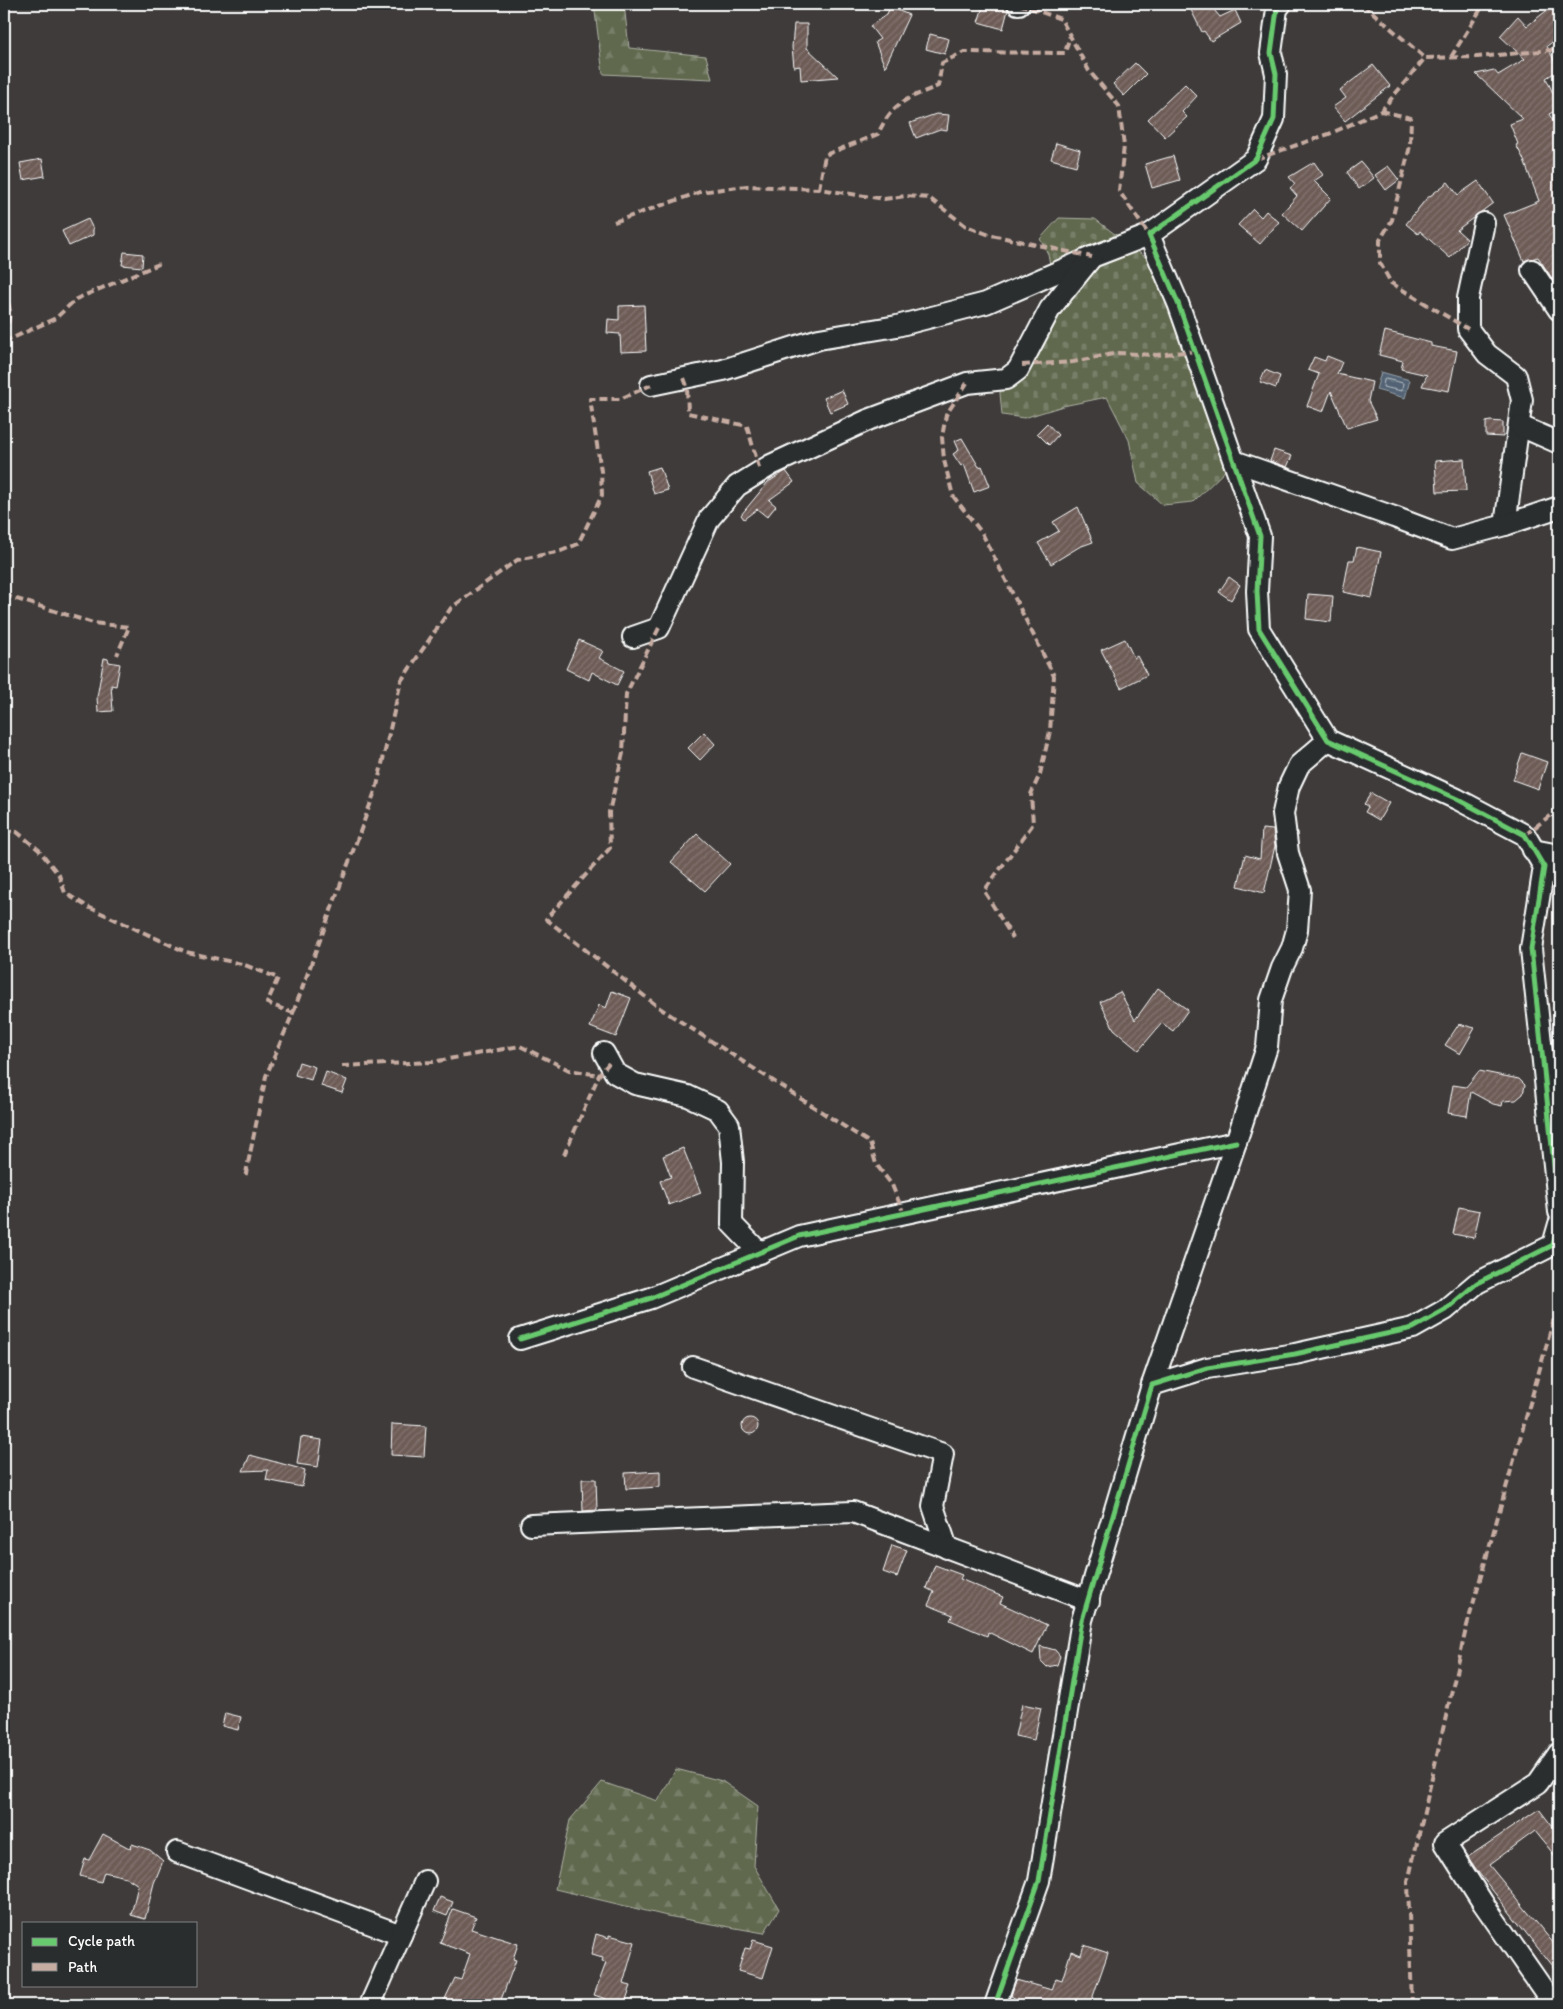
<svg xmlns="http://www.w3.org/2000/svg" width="1563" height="2009" viewBox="0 0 1563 2009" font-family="Itim,sans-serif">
  <defs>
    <pattern id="forest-firs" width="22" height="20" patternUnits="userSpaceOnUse" patternTransform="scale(1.25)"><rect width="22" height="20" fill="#60684e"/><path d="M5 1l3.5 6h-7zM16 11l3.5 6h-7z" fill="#787f69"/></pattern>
    <pattern id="cemetery-stones" width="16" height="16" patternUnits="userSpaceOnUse" patternTransform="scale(1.25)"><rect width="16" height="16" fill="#60684e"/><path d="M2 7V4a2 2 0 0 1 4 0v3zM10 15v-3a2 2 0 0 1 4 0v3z" fill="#787f69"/></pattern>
    <pattern id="water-ripples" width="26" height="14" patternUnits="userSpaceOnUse" patternTransform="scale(1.25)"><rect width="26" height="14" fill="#526474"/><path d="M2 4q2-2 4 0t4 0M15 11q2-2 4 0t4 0" fill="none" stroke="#6c7b89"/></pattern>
    <pattern id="building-hatch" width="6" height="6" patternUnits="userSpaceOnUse" patternTransform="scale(1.25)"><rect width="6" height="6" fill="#6d5b57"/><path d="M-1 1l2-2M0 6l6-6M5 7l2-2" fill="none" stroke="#837470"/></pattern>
  </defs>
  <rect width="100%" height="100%" fill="#3e3b3a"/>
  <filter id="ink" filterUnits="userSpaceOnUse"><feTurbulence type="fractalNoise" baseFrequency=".02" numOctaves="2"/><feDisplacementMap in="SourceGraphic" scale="10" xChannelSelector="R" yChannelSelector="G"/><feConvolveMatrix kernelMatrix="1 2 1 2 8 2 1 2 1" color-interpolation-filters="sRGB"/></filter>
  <g filter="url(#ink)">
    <g fill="url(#forest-firs)" stroke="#b0b4a6">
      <path d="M594 4H624L629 48 706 56 712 79 603 74Z"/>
      <path d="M676 1769 722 1781 758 1806 754 1866 779 1909 764 1933 667 1916 555 1889 570 1820 602 1782 658 1801Z"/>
    </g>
    <path fill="url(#cemetery-stones)" stroke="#b0b4a6" d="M1059 218 1095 219 1149 260 1179 330 1227 469 1193 502 1163 505 1138 483 1129 440 1107 397 1063 406 1024 418 1002 415 1000 393 1001 388 1038 357 1060 315 1048 254 1040 239Z"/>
    <path fill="url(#water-ripples)" stroke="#97a2ac" d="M1381 372 1410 380 1405 398 1376 390Z"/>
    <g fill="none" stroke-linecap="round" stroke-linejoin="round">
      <path stroke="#bac1c7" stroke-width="1" d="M1386 379 1403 383 1402 391 1383 387 1384 380Z"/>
    </g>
    <g fill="url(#building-hatch)" stroke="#fff">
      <path d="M984 4H1006L1008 10 1003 29 978 22Z"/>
      <path d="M1188 4H1209L1220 17 1235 10 1241 23 1211 41 1204 31 1202 32Z"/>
      <path d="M1555 4H1559V37L1547 46 1559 70 1546 78 1559 106V109L1549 114 1559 131V289L1538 257 1524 261 1504 215 1539 201 1523 158 1516 145 1518 144 1510 124 1523 119 1476 74 1494 70 1498 75 1525 59 1500 36 1518 16 1527 26Z"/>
      <path d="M890 7 909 15 885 67 875 42 880 39 870 26 887 14Z"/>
      <path d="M794 24H807V48L838 77 801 80 800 66 794 67 792 47Z"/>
      <path d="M930 34 949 39 945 54 926 49Z"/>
      <path d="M1135 63 1146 74 1124 96 1113 84Z"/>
      <path d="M1373 65 1390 86 1345 121 1333 107 1346 98 1340 90Z"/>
      <path d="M1185 84 1197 96 1182 112 1187 117 1165 137 1148 119Z"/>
      <path d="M936 114 949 115 947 130 940 129 916 138 910 123Z"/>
      <path d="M1056 143 1080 150 1076 166 1051 159Z"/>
      <path d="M1173 156 1180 180 1152 188 1145 164Z"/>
      <path d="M42 159 45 176 23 180 20 163Z"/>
      <path d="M1314 162 1323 175 1314 181 1331 198 1302 231 1282 213 1297 196 1290 188 1295 184 1289 177Z"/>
      <path d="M1361 162 1374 178 1359 189 1347 172Z"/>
      <path d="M1388 166 1399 180 1386 190 1375 175Z"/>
      <path d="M1478 181 1493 203 1457 230 1467 239 1450 258 1420 231 1418 234 1406 224 1426 199 1448 182 1458 195Z"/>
      <path d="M1253 209 1261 217 1266 211 1279 222 1260 244 1238 225Z"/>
      <path d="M88 219 93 229V235L69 246 62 231Z"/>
      <path d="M124 252 143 254 142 267 122 265Z"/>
      <path d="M644 305 646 351 621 352 620 334 607 333 608 319 619 320V306Z"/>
      <path d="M1385 331 1431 343V346L1457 351 1449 391 1422 386 1427 375 1401 369 1403 361 1379 355Z"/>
      <path d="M1327 356 1342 362 1337 374 1372 382 1368 401 1377 419 1347 428 1331 391 1323 412 1307 406 1319 374 1308 370 1314 357 1325 361Z"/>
      <path d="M1265 370 1280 376 1276 388 1260 382Z"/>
      <path d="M842 390 848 404 830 412 824 398Z"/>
      <path d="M1490 421 1503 422V437L1486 436V422Z"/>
      <path d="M1047 423 1058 435 1049 445 1037 433Z"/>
      <path d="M962 438 979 467 982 466 990 486 974 492 964 464 961 466 953 454 959 450 955 441Z"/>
      <path d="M1274 450 1292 456 1287 467 1270 461Z"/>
      <path d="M1464 459 1466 491 1437 492 1435 461Z"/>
      <path d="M660 467 668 490 654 494 647 471Z"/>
      <path d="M786 471 794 482 769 500 776 506 767 517 757 509 744 519 741 515 768 482Z"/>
      <path d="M1078 507 1093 542 1079 547 1051 564 1038 543 1059 531 1053 522Z"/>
      <path d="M1357 547 1381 552 1372 598 1343 592 1349 560H1354Z"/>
      <path d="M1229 577 1240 585 1231 600 1219 592Z"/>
      <path d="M1308 594 1333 596 1331 622 1306 619Z"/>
      <path d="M1125 639 1134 658 1137 656 1147 675 1121 688 1101 650Z"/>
      <path d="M579 640 603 651 599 658 624 671 617 685 592 672 589 680 566 669Z"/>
      <path d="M104 658 108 659 109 662 120 664 116 686 111 685 113 711 98 712 97 697Z"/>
      <path d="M704 732 715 744 700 760 688 748Z"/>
      <path d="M1522 753 1547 762 1538 789 1513 780Z"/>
      <path d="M1371 793 1389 803 1379 820 1365 812 1368 807 1364 804Z"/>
      <path d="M1262 829 1273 830 1275 846 1264 893 1238 886 1245 855 1260 859Z"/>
      <path d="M697 834 730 864 705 891 671 862Z"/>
      <path d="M1158 988 1188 1010 1173 1031 1162 1023 1139 1050 1114 1029 1100 1002 1120 992 1135 1020Z"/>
      <path d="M612 991 631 998 616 1037 590 1027 599 1005 606 1008Z"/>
      <path d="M1459 1024 1475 1028 1460 1054 1445 1045Z"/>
      <path d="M299 1062 315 1067 311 1080 295 1075Z"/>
      <path d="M1479 1071 1519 1079 1525 1085 1523 1094 1516 1100 1503 1101 1502 1106 1493 1104 1471 1092 1467 1116 1448 1113 1453 1085 1466 1087Z"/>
      <path d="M326 1072 347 1080 342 1093 321 1086Z"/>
      <path d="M683 1148 701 1193 669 1205 660 1181 671 1177 663 1156Z"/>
      <path d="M1459 1207 1480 1211 1474 1238 1453 1234Z"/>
      <circle cx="750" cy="1426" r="8"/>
      <path d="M392 1424 426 1426 424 1457 391 1455Z"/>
      <path d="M301 1437 322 1440 318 1467 297 1464Z"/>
      <path d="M250 1455 305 1470 302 1487 266 1480 268 1470 243 1471Z"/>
      <path d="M660 1471V1487L626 1489 625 1473Z"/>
      <path d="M582 1479H596L597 1510 583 1511Z"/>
      <path d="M892 1545 907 1550 897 1577 883 1572Z"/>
      <path d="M935 1565 962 1575 960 1579 1003 1597 1000 1603 1047 1625 1033 1654 988 1632 987 1636 950 1620 953 1615 928 1605 934 1592 926 1588Z"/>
      <path d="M1040 1646 1055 1650 1060 1656 1057 1665 1047 1667 1041 1661Z"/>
      <path d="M1022 1704 1041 1708 1034 1740 1015 1736Z"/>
      <path d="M225 1713 241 1717 238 1730 222 1726Z"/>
      <path d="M1539 1809 1559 1835V1861L1535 1831 1489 1865 1559 1950V1975L1478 1872 1468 1857Z"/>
      <path d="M103 1834 131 1849 132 1844 150 1850 163 1861 154 1883 145 1919 131 1915 138 1885 126 1877 104 1872 101 1882 80 1876 85 1859 89 1860Z"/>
      <path d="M440 1897 453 1902 447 1916 434 1911Z"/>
      <path d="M453 1909 476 1917 471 1929 518 1944 513 1959 516 1960 499 2005H442L455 1978 461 1980 470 1954 440 1943Z"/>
      <path d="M596 1934 609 1938V1935L635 1942 623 1984 631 1986 624 2005H603L606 1999 594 1995 606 1963 602 1962 603 1958 591 1955Z"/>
      <path d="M753 1940 773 1946 763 1978 738 1971 745 1948 750 1949Z"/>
      <path d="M1084 1945 1108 1953 1090 2005H1026L1011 1996 1016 1980 1052 1990 1056 1978 1062 1980 1071 1951 1081 1955Z"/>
    </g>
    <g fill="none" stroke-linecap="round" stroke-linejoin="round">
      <defs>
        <g id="minor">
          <path d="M1018 4H1019"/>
          <path d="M1281 4 1277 9 1271 53 1276 74 1274 119 1256 159 1149 235 1178 303 1260 536 1257 591 1259 629 1328 740 1457 799 1525 835 1544 867 1531 949 1559 1212"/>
          <path d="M1484 223 1468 298V329L1487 354 1516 376 1522 400 1505 525"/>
          <path d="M1532 270 1559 310"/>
          <path d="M651 385 723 370 819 339 897 326 986 303 1092 257 1149 235"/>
          <path d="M1520 426 1559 443"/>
          <path d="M1234 461 1394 517 1452 539 1505 525 1559 507"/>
          <path d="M633 637 659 628 709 519 737 486 771 465 868 420 967 383 1006 379 1018 370 1050 309 1092 257"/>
          <path d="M1533 850 1559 855"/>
          <path d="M604 1053 615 1073 635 1084 688 1096 718 1110 729 1125 733 1162 732 1224 760 1253"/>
          <path d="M520 1339 651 1298 799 1236 1236 1142"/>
          <path d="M693 1367 943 1454 933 1506 947 1548"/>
          <path d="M1152 1385 1236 1142 1267 1047 1271 1000 1282 968 1292 948 1297 930 1300 890 1288 853 1283 813 1289 786 1299 765 1328 740"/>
          <path d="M531 1525 853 1512 1089 1601"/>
          <path d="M177 1852 401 1935"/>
          <path d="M370 2005 425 1881"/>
          <path d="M995 2005 1039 1881 1082 1620 1152 1385 1207 1368 1295 1354 1413 1328 1445 1310 1477 1283 1553 1245 1559 1224"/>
          <path d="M1554 2005 1483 1903 1445 1843 1538 1783 1559 1753"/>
        </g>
      </defs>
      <use href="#minor" stroke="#fff" stroke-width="24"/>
      <use href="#minor" stroke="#2a2d2e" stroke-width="20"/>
      <g stroke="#c7aca2" stroke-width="4" stroke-dasharray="8 4" stroke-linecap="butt">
        <path d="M1019 4 1061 19 1089 71 1119 106 1124 146 1119 191 1149 235"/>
        <path d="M1363 4 1425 58"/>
        <path d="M1451 57 1484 4"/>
        <path d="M1381 111 1411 118 1410 146 1392 220 1380 240V263L1391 283 1468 329"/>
        <path d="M1256 159 1329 134 1381 111 1425 58 1477 57 1551 50 1559 43"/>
        <path d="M4 167 6 172 4 190"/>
        <path d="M819 189 825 155 878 134C893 101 907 99 938 86L942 63 964 52 1065 53 1070 35"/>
        <path d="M614 222 700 192 747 186 819 189 884 199 906 196 929 198 966 226 987 234 1092 257"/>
        <path d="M4 280 10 312 5 341"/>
        <path d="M4 342 56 318 76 299 159 264"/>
        <path d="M1022 365 1073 362 1118 353 1156 355 1195 351"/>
        <path d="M684 378 687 386 688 413 747 426 760 471"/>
        <path d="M967 383 946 415 942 437 944 460 953 496 982 533 1054 676 1050 731 1040 774 1031 794 1033 824 984 891 1013 938"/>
        <path d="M4 595 93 623 129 627 117 655"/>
        <path d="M659 628 626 694 623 753 609 812 610 848 546 919 661 1009 870 1143 876 1164 892 1185 904 1214"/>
        <path d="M4 830 17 832 39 850 59 875 65 893 88 907 186 952 242 964 278 978 267 1003 293 1013 266 1076 245 1178"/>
        <path d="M1525 835 1552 814 1559 816"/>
        <path d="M293 1013 377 786 401 681 451 608 517 560 561 551 578 544 602 495 601 471 590 399H620L651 385"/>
        <path d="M342 1066 432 1062 520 1046 569 1070 599 1075"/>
        <path d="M4 1075 10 1088"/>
        <path d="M564 1155 599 1075 609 1063"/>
        <path d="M1412 2005 1408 1882 1466 1629 1559 1301"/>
      </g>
      <defs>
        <g id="cycleway">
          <path d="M1281 4 1277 9 1271 53 1276 74 1274 119 1256 159 1149 235 1178 303 1260 536 1257 591 1259 629 1328 740 1457 799 1525 835 1544 867 1531 949 1559 1212"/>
          <path d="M520 1339 651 1298 799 1236 1236 1142"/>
          <path d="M995 2005 1039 1881 1082 1620 1152 1385 1207 1368 1295 1354 1413 1328 1445 1310 1477 1283 1553 1245 1559 1224"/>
        </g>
      </defs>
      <use href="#cycleway" stroke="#2a2d2e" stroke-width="8"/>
      <use href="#cycleway" stroke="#67ca6e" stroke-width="5"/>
    </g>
  </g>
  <rect width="1563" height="2009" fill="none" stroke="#2a2d2e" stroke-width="20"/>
  <rect x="10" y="10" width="1543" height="1989" fill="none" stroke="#fff" stroke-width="2" filter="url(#ink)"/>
  <rect x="22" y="1922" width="175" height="65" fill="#2a2d2e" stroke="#7f8182"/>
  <rect x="32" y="1938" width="25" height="8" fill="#67ca6e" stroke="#7f8182"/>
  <text x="68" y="1946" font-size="15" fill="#ffffff">Cycle path</text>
  <rect x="32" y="1963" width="25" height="8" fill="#c7aca2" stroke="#7f8182"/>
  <text x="68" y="1972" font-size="15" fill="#ffffff">Path</text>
</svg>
